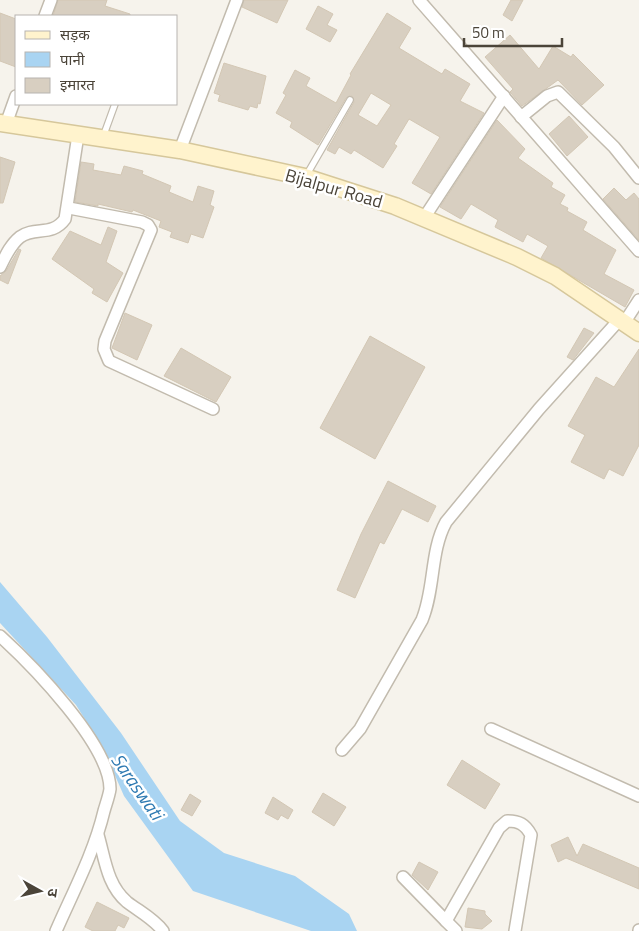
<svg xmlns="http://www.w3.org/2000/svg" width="639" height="931" viewBox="0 0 639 931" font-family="'Titillium Web','Noto Sans Devanagari',sans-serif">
  <rect width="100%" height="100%" fill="#f6f3ec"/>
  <path fill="#a9d4f2" d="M0 582 47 637 121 733 180 821 224 853 295 876 349 914 357 931H311L193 891 124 796 103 748 76 705 0 623Z"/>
  <g fill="#d8cfc1" stroke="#d3c7b4" fill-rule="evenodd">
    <path d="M58 0H107L105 6 130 14V16H53Z"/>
    <path d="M244 0H288L277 23 242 7Z"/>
    <path d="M511 0H523L512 21 503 15Z"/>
    <path d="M318 6 333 14 327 25 337 30 330 42 306 29Z"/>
    <path d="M0 13 16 19V67L0 61Z"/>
    <path d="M387 13 411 28 399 48 442 74 445 69 470 84 460 101 484 113 431 194 412 183 440 137 409 119 394 144 397 146 383 168 354 150 351 154 339 147 335 154 327 150 354 102 352 96 346 98 318 145 290 127 292 122 276 113 286 95 283 93 295 70 310 78 306 86 336 103 351 75 350 74ZM371 93 391 105 377 126 358 115Z"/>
    <path d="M510 35 539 69 553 46 571 57 573 54 604 85 582 105 558 80 522 106 510 92 513 89 485 57Z"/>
    <path d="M224 63 266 76 260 104 258 103 257 108 250 106 248 110 218 101 220 95 214 93Z"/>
    <path d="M569 116 588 137 567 156 549 134Z"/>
    <path d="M497 120 525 149 518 158 553 183 551 187 565 195 560 204 568 208 567 211 587 222 583 230 616 250 604 274 634 290 625 307 541 258 548 246 527 234 523 242 495 227 498 220 471 204 461 219 440 207Z"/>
    <path d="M0 157 15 162 3 203H0Z"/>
    <path d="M81 162 94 164 93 170 121 175 124 166 143 171 142 174 171 186 169 192 193 202 198 186 214 191 210 205 214 207 203 238 191 234 188 243 170 237 172 232 159 227 161 221 133 210 132 212 98 204V206L75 202Z"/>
    <path d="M614 188 626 200 634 193 639 199V240L603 199Z"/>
    <path d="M108 227 117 231 106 262 123 273 107 302 92 293 94 289 52 259 70 231 101 245Z"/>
    <path d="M19 249 21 250 8 284 0 280V276L6 271Z"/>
    <path d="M125 313 152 325 137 360 112 348Z"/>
    <path d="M584 328 594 333 573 360 567 357Z"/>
    <path d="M370 336 425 367 375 459 320 428Z"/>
    <path d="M181 348 231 377 216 402 164 376Z"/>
    <path d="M639 349V445L623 476 609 469 604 479 571 462 585 435 568 426 596 377 614 387Z"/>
    <path d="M388 481 436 506 428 522 402 509 384 544 380 542 355 598 337 590 361 534Z"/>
    <path d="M462 760 500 784 485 809 447 785Z"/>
    <path d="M323 793 346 807 334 826 312 812Z"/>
    <path d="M190 794 201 801 192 816 181 810Z"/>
    <path d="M273 797 293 810 288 819 281 815 278 820 265 813Z"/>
    <path d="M568 837 577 856 583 844 639 868V889L566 858 558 862 551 845Z"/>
    <path d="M419 862 438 872 428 890 412 875Z"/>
    <path d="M97 902 129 918 124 928 118 925 115 931H93L85 927Z"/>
    <path d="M468 908 485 911V914L492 921 482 929 465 927Z"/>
  </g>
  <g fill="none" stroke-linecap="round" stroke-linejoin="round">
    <defs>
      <g id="lane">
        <path d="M103 137 115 104"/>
        <path d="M306 176 350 100"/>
      </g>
      <g id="street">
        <path d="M419 0 639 251"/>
        <path d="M45 16 51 0"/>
        <path d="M521 117 547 96 558 92 614 147 639 178"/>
        <path d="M6 124 16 96"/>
        <path d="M180 150 237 0"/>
        <path d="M69 208 142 222 148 225 151 230 105 341 104 349 109 361 213 409"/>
        <path d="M424 218 504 96"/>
        <path d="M0 267C5 257 10 245 20 237 35 226 52 237 65 219L78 135"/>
        <path d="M624 323 639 300"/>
        <path d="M0 636C32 665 110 745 110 789 109 796 106 804 104 811 94 853 73 892 56 931"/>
        <path d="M491 729 639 796"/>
        <path d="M342 750 360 729 422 620C435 589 430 551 446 522L539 409 620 319"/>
        <path d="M98 835C105 859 107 885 127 902 140 912 153 918 163 931"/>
        <path d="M403 877 446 921 499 828 507 821C519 821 525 824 531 835L515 931"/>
        <path d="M446 921 456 931"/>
        <path d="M639 931V930"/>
      </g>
      <path id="secondary" d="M0 123 180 150 305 177 395 206 517 257 555 276 639 333"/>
    </defs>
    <use href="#lane" stroke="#c2bbae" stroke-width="8"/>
    <use href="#street" stroke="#c2bbae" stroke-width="14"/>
    <use href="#secondary" stroke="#d6c79b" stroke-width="19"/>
    <use href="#lane" stroke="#fff" stroke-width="5.5"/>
    <use href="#street" stroke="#fff" stroke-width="11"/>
    <use href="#secondary" stroke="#fff3cd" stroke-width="16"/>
  </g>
  <g text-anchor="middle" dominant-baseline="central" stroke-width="5" stroke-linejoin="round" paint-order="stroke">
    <g font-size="18" fill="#4b4439" stroke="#fff">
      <text transform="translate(334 188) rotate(16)">Bijalpur Road</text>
    </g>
    <g font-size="19" font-style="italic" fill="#2e7ab2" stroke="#fff">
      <text transform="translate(138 786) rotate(55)">Saraswati</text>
    </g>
  </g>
  <rect x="15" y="15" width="162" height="90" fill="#ffffff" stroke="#b7b4b0"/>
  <rect x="25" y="31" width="25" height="8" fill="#fff3cd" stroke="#b7b4b0"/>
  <text x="60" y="40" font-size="15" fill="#4b4439">सड़क</text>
  <rect x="25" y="52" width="25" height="15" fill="#a9d4f2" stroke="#b7b4b0"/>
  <text x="60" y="65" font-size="15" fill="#4b4439">पानी</text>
  <rect x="25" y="78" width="25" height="15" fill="#d8cfc1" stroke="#b7b4b0"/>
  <text x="60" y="90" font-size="15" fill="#4b4439">इमारत</text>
  <g transform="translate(40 891) rotate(98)" stroke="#ffffff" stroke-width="4" paint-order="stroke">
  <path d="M0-4L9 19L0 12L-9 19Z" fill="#4b4439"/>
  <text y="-8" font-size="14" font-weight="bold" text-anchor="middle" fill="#4b4439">उ</text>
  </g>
  <path d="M464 38v8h98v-8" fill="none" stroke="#4b4439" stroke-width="2.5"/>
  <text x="472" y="38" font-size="15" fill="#4b4439" stroke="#ffffff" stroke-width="4" paint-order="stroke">50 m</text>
</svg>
